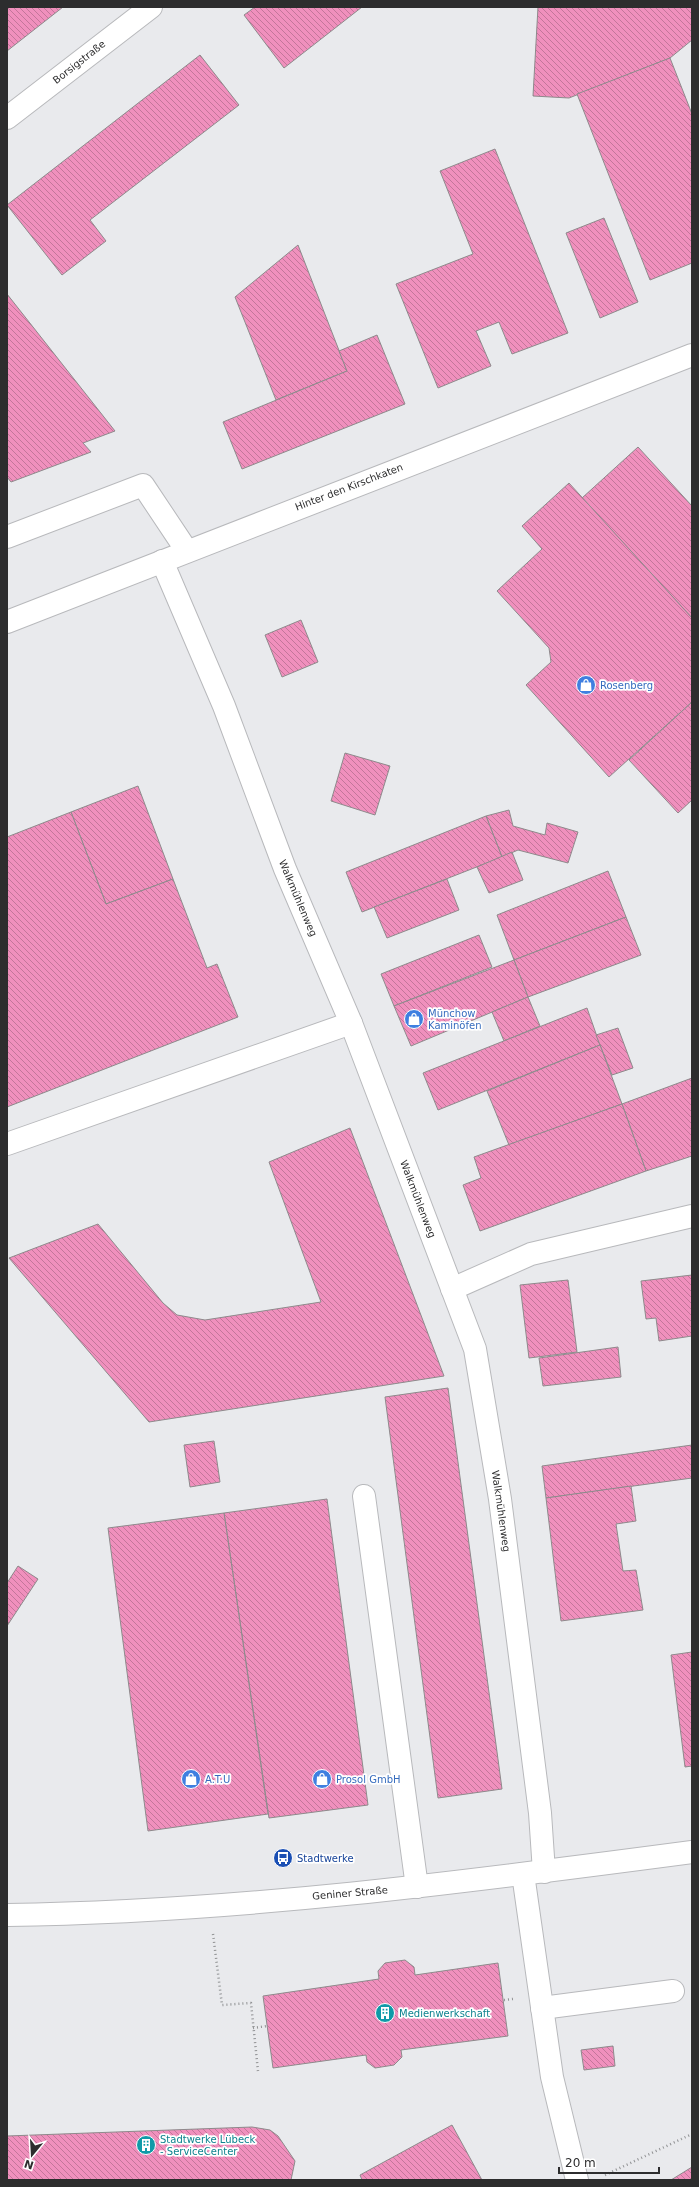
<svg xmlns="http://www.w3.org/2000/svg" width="699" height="2187" viewBox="0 0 699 2187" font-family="'DejaVu Sans',sans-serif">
  <defs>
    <pattern id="building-back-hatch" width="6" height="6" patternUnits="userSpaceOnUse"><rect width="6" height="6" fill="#f090bd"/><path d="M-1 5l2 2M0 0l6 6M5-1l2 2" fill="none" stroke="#c3769a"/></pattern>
  </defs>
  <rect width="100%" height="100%" fill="#e9eaed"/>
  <g fill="url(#building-back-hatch)" stroke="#8e8a8c">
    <path d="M7 7H63L7 51Z"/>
    <path d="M255 7H362L284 68 244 15Z"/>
    <path d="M538 7H692V40L670 58 569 98 533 96Z"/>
    <path d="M200 55 239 105 90 220 106 241 62 275 7 205Z"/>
    <path d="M670 58 692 114V263L650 280 577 94Z"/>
    <path d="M495 149 568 333 512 354 499 322 476 331 491 366 438 388 396 284 473 254 440 171Z"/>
    <path d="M604 218 638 302 600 318 566 233Z"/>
    <path d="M298 245 347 371 276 400 235 297Z"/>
    <path d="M7 294 115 431 83 443 91 452 11 482 7 477Z"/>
    <path d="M377 335 405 404 242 469 223 422 347 371 339 351Z"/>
    <path d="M638 447 692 506V618L582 498Z"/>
    <path d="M569 483 692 618V702L609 777 526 685 551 662 549 648 497 591 542 549 522 526Z"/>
    <path d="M301 620 318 662 282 677 265 635Z"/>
    <path d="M692 702V800L678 813 629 760Z"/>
    <path d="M345 753 390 766 375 815 331 801Z"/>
    <path d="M138 786 173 879 106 904 71 812Z"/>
    <path d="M509 810 513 826 545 835 547 823 578 832 568 863 518 850 502 857 486 816Z"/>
    <path d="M71 812 106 904 173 879 207 968 217 964 238 1017 7 1107V837Z"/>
    <path d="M486 816 502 857 362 912 346 872Z"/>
    <path d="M512 852 523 880 489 893 477 867Z"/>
    <path d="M608 871 626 917 514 960 497 915Z"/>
    <path d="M447 879 459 910 387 938 374 907Z"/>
    <path d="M626 917 641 955 528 997 514 960Z"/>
    <path d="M479 935 492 967 394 1006 381 974Z"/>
    <path d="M514 960 528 997 411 1046 394 1006Z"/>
    <path d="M528 997 540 1026 504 1041 492 1012Z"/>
    <path d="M587 1008 600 1045 438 1110 423 1073Z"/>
    <path d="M618 1028 633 1068 612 1075 596 1035Z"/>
    <path d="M600 1045 622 1104 509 1145 487 1091Z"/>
    <path d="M692 1078V1156L646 1171 622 1104Z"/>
    <path d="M622 1104 646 1171 480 1231 463 1185 481 1178 474 1157Z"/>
    <path d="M350 1128 444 1376 149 1422 9 1258 98 1224 163 1303 177 1315 205 1320 321 1302 269 1162Z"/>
    <path d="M692 1275V1336L659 1341 656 1318 646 1319 641 1281Z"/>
    <path d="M568 1280 577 1352 529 1358 520 1285Z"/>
    <path d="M618 1347 621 1377 543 1386 539 1358Z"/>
    <path d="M448 1388 502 1789 438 1798 385 1397Z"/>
    <path d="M214 1441 220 1482 190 1487 184 1445Z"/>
    <path d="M692 1445V1478L546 1498 542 1466Z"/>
    <path d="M631 1486 636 1521 616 1524 623 1571 636 1570 643 1610 561 1621 546 1498Z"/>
    <path d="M327 1499 368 1805 269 1818 224 1513Z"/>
    <path d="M224 1513 268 1814 148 1831 108 1528Z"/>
    <path d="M18 1566 38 1579 7 1626V1583Z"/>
    <path d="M692 1652V1766L685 1767 671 1655Z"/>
    <path d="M405 1960 414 1967 415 1975 498 1963 508 2036 401 2050 402 2057 394 2065 375 2068 367 2062 366 2055 273 2068 263 1996 379 1979 378 1971 385 1963Z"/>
    <path d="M613 2046 615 2066 584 2070 581 2050Z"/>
    <path d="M452 2125 482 2180H362L360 2175Z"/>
    <path d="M252 2127 270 2130 278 2136 295 2161 291 2180H7V2136Z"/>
    <path d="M692 2167V2180H671Z"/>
  </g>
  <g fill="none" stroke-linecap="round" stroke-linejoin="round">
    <defs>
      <g id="minor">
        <path d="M7 118 151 7"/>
        <path d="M7 537 143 485 187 551"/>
        <path d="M162 561 224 706 285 869 351 1023 475 1349 500 1499 540 1813 544 1872"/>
        <path d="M7 622 692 355"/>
        <path d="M7 1144 351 1023"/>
        <path d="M452 1289 531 1254 692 1216"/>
        <path d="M364 1496 417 1887"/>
        <path d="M523 1874 552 2077 577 2180"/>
        <path d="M542 2008 673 1991"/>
      </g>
      <path id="major" d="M7 1915C237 1912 465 1882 692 1852"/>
    </defs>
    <use href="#minor" stroke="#b8b9bc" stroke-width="24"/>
    <use href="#major" stroke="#b8b9bc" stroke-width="24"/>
    <g stroke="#919294" stroke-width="2.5" stroke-dasharray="1 3" stroke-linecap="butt">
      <path d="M213 1934 222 2005 251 2003 258 2071"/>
      <path d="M504 2000 513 1999"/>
      <path d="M253 2028 267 2026"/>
      <path d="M605 2175 692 2134"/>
    </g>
    <use href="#minor" stroke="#fff" stroke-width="22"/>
    <use href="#major" stroke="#fff" stroke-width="22"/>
  </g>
  <defs>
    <symbol id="shop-disc" viewBox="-11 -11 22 22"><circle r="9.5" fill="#3f7fe0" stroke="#fff"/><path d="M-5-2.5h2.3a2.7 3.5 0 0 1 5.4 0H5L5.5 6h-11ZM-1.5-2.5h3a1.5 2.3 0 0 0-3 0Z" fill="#fff"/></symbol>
    <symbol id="bus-disc" viewBox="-11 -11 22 22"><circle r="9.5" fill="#1a4fb4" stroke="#fff"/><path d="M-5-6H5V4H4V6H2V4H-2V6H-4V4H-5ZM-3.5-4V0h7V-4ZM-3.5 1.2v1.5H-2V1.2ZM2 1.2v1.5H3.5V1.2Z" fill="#fff"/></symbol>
    <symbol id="building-disc" viewBox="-11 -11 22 22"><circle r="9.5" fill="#0f9aa8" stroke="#fff"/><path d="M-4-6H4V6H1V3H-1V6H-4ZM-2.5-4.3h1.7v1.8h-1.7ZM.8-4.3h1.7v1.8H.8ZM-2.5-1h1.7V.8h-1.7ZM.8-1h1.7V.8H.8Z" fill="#fff"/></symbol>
  </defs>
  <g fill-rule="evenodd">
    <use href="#shop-disc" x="575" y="674" width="22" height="22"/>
    <use href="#shop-disc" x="403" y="1008" width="22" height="22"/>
    <use href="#shop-disc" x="180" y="1768" width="22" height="22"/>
    <use href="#shop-disc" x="311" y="1768" width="22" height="22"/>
    <use href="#bus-disc" x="272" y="1847" width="22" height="22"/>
    <use href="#building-disc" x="374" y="2002" width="22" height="22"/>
    <use href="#building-disc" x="135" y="2134" width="22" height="22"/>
  </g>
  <g text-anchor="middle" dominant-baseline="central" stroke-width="3.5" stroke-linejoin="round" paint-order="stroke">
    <g font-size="10" fill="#2d2d2e" stroke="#fff">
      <text transform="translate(79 62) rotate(-38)">Borsigstraße</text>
      <text transform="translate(349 487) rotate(-21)">Hinter den Kirschkaten</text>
      <text transform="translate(298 898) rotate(67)">Walkmühlenweg</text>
      <text transform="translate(418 1199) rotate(69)">Walkmühlenweg</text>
      <text transform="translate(501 1511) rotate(82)">Walkmühlenweg</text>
      <text transform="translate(350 1893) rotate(-5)">Geniner Straße</text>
    </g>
    <g font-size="10" fill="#366cbe" stroke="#fff" text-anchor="start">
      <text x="600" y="685">Rosenberg</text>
      <text x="428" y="1013">Münchow<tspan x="428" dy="12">Kaminöfen</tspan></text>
      <text x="205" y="1779">A.T.U</text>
      <text x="336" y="1779">Prosol GmbH</text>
    </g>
    <g font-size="10" fill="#164399" stroke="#fff" text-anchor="start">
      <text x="297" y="1858">Stadtwerke</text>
    </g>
    <g font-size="10" fill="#0d838f" stroke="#fff" text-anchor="start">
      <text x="399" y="2013">Medienwerkschaft</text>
      <text x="160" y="2139">Stadtwerke Lübeck<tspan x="160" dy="12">- ServiceCenter</tspan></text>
    </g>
  </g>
  <rect width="699" height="2187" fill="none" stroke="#2d2d2e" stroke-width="16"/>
  <g transform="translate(32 2155) rotate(198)" stroke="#ffffff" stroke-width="3" paint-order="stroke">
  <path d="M0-3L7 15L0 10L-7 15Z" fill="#2d2d2e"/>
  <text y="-6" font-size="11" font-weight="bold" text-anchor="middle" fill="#2d2d2e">N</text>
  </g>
  <path d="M559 2167v6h100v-6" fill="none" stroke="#2d2d2e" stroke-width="2"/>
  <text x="565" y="2167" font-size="12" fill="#2d2d2e" stroke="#ffffff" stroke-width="3" paint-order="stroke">20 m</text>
</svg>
